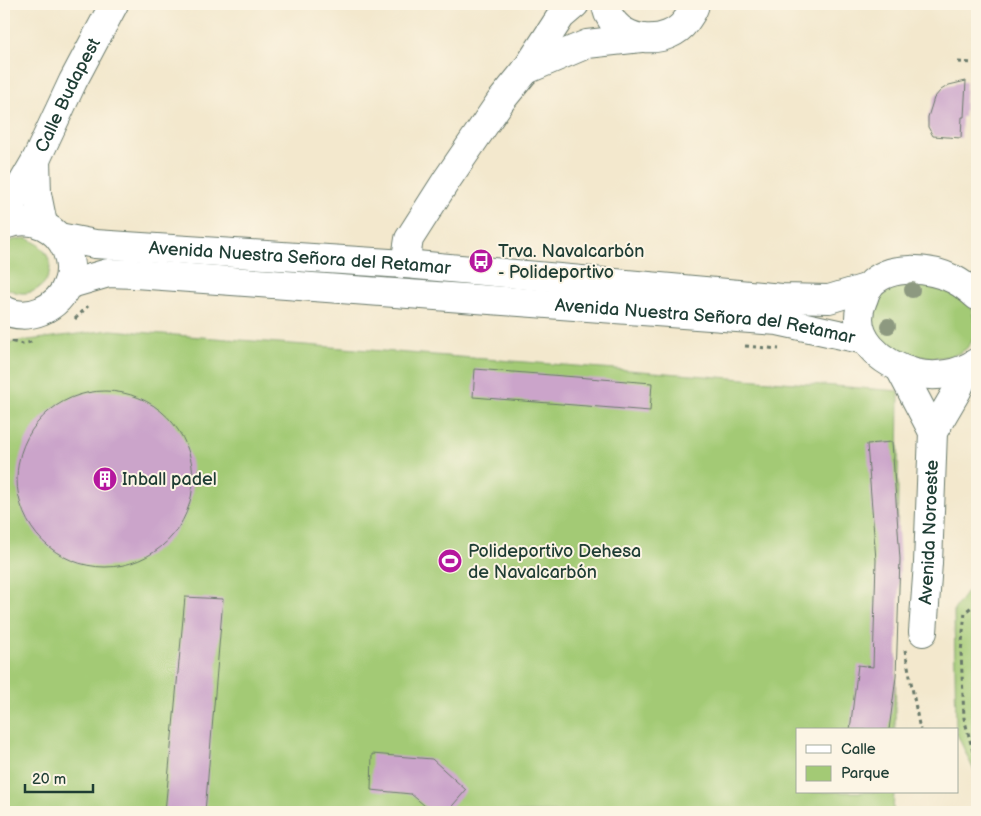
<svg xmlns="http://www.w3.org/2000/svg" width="981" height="816" viewBox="0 0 981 816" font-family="'Balsamiq Sans',sans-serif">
  <rect width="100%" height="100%" fill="#fcf5e5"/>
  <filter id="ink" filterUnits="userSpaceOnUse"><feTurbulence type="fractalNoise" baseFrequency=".02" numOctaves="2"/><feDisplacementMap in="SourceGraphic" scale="10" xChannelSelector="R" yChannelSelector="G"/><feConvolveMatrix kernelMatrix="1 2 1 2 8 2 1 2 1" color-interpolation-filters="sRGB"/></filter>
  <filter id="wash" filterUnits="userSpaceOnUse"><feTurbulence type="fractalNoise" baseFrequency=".0096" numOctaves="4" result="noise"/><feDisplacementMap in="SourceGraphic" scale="20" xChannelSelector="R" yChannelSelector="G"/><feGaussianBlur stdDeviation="1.12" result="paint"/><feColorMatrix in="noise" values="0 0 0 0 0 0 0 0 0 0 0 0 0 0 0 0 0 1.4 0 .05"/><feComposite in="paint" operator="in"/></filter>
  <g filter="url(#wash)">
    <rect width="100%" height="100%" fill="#f3e8cd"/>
    <g fill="#a3ca75" stroke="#618454">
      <path d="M27 238C75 260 38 312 4 286V246L13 240Z"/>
      <path d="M915 283 950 293 970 305 977 329C975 334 972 342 969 346 950 368 888 356 875 333 872 328 871 319 872 314 878 291 894 288 915 283Z"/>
      <path d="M111 330 899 391 895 730H797V792H894L893 812H4V343Z"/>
      <path d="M977 578V777L957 734V730H956L954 610Z"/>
    </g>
    <g id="blocks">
      <g fill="#cba4ca">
        <path d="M966 81 964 117H962L961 138 933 136 928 127V117L934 98 941 90 949 85Z"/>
        <path d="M475 369 652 383 650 411 473 397Z"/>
        <circle cx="105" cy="479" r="88"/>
        <path d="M892 442 900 559 896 677 889 730H850L858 665 873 667 876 560 867 444Z"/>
        <path d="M185 597 223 599 205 812H165Z"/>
        <path d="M372 754 432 759 466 790 447 812H432L411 794 371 790Z"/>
      </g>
    </g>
  </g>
  <g filter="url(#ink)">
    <use href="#blocks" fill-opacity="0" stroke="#69796a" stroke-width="1"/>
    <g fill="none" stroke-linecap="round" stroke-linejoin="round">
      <defs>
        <g id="minor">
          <path d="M605 4C607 7 607 12 609 15 623 44 668 46 686 21 690 15 694 11 695 4"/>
          <path d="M526 70 587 44 641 38"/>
          <path d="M36 160 37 194 43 224"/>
          <path id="s1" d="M4 222 14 198 36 160 73 81 114 4"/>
          <path d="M4 225C65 203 97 286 41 311 29 316 15 316 4 310"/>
          <path id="s2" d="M59 237 95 244 405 264 782 298 829 299 869 287"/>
          <path d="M405 264 409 239 446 181 500 102 526 70 561 16 575 4"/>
          <path id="s3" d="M67 285 108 273 135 274 778 321 865 340"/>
          <path d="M977 296C970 290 963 284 955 280 931 268 889 263 869 286 866 289 865 296 863 300 847 337 882 364 915 373 936 378 960 374 977 362"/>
          <path d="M900 369 933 432"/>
          <path id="s4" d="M923 632 928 563 933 432 957 391 967 368"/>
        </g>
      </defs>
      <use href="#minor" stroke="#69796a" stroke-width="30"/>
      <g stroke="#69796a" stroke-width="3" stroke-dasharray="4 4" stroke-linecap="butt">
        <path d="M958 62 977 63"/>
        <path d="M75 319 88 306"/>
        <path d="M4 340 23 344 35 341"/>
        <path d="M745 346 779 349"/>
        <path d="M977 603 965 612 961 652 964 718 977 766"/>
        <path d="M905 650 920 730"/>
      </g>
      <use href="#minor" stroke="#fff" stroke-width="28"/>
    </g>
    <g fill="#8d9980">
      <circle cx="912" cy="290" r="8"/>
      <circle cx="888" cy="326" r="8"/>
    </g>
  </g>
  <defs>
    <symbol id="bus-disc" viewBox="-11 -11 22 22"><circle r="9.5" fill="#b5179e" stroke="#fcf5e5"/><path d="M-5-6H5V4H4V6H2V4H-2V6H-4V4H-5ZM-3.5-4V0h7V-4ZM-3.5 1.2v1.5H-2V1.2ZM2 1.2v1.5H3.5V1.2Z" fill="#fff"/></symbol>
    <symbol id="building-disc" viewBox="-11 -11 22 22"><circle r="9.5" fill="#b5179e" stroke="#fcf5e5"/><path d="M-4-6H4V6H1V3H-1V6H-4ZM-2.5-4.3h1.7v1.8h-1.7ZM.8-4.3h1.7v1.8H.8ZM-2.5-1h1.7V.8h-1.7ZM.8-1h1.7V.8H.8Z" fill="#fff"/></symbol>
    <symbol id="stadium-disc" viewBox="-11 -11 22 22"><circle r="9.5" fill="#b5179e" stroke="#fcf5e5"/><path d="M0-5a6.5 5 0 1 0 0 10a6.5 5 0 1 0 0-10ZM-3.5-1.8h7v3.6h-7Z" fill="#fff"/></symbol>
  </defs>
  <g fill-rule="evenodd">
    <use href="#bus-disc" x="467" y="247" width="28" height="28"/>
    <use href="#building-disc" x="91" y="465" width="28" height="28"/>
    <use href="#stadium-disc" x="436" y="547" width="28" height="28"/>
  </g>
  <g text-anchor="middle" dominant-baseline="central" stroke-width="4" stroke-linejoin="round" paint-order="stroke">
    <g font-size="18" fill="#1f3d34" stroke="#fcf5e5">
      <text stroke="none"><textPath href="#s1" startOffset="142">Calle Budapest</textPath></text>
      <text stroke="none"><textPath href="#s2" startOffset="242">Avenida Nuestra Señora del Retamar</textPath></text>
      <text stroke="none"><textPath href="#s3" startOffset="642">Avenida Nuestra Señora del Retamar</textPath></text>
      <text stroke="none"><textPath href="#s4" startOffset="100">Avenida Noroeste</textPath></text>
    </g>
    <g font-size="18" fill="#1f3d34" stroke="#fcf5e5" text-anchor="start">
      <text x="498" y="251">Trva. Navalcarbón<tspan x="498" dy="21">- Polideportivo</tspan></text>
      <text x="122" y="479">Inball padel</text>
      <text x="468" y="551">Polideportivo Dehesa<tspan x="468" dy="21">de Navalcarbón</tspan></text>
    </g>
  </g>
  <rect width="981" height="816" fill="none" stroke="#fcf5e5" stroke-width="20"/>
  <rect x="796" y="728" width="162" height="65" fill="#fcf5e5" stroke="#a4ab9e"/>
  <rect x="806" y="745" width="25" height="8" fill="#ffffff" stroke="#a4ab9e"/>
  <text x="841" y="754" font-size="15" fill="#1f3d34">Calle</text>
  <rect x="806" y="766" width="25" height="15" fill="#a3ca75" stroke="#a4ab9e"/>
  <text x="841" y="778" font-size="15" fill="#1f3d34">Parque</text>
  <path d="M25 784v8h68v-8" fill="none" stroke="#1f3d34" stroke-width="2.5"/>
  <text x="32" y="784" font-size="15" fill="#1f3d34" stroke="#fcf5e5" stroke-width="4" paint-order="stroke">20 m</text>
</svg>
